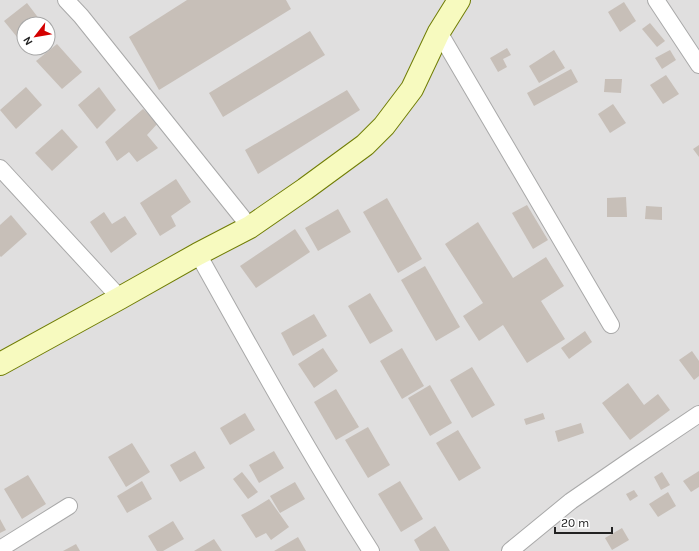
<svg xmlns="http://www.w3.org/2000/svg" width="699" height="551" viewBox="0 0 699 551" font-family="Karla,sans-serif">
  <rect width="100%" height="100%" fill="#f2efe9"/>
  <path fill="#e0dfdf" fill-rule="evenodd" d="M0 0H699V551H0ZM24 24H48V48H24Z"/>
  <g fill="#c7bfb8">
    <path d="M187 0H286L291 9 159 90 129 37Z"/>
    <path d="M624 2 636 21 620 32 608 12Z"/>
    <path d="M27 3 43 24H24V31L17 37 4 21Z"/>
    <path d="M650 23 665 41 657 47 642 29Z"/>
    <path d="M310 31 325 55 223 117 209 93Z"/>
    <path d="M57 44 82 72 62 89 36 61Z"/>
    <path d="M507 48 511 55 503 59 507 67 498 72 490 58Z"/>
    <path d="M554 50 565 68 539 83 529 66Z"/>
    <path d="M670 50 676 60 662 69 655 58Z"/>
    <path d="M571 69 578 82 534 106 527 93Z"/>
    <path d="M666 75 679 94 663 104 650 85Z"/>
    <path d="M605 79H622L621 93 604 92Z"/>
    <path d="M26 87 42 105 16 129 0 110Z"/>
    <path d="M99 87 116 110 97 129 78 105Z"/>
    <path d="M347 90 360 110 258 174 245 150Z"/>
    <path d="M613 104 626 123 610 133 598 114Z"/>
    <path d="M143 109 158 123 147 135 158 148 137 162 129 152 117 161 105 142Z"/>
    <path d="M62 129 78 147 52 171 35 153Z"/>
    <path d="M699 145V157L693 149Z"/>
    <path d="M176 179 191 202 171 216 176 226 160 236 140 203Z"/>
    <path d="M626 197 627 217H607V198Z"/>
    <path d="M387 198 422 259 398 273 363 212Z"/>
    <path d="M527 205 548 240 533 249 512 213Z"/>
    <path d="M646 206 662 207V220L645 219Z"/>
    <path d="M338 209 351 232 318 251 305 228Z"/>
    <path d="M104 212 112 224 125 216 137 234 111 253 90 222Z"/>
    <path d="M11 215 27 234 1 257 0 256V225Z"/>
    <path d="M478 222 513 278 546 257 564 286 541 301 565 339 527 363 503 325 479 341 463 316 483 303 445 244Z"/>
    <path d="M295 229 310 252 256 288 240 266Z"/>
    <path d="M425 266 460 327 436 341 401 280Z"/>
    <path d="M370 293 393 331 370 344 348 306Z"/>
    <path d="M314 314 327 336 293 356 281 333Z"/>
    <path d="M585 331 592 342 569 359 561 348Z"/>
    <path d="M323 348 338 371 314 388 298 364Z"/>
    <path d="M402 348 424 386 402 399 380 361Z"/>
    <path d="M692 351 699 361V376L694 380 679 360Z"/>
    <path d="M472 367 495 405 472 418 450 380Z"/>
    <path d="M628 383 644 405 658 394 670 410 630 440 602 403Z"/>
    <path d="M430 385 452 423 430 436 408 398Z"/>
    <path d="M336 389 359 427 336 440 314 402Z"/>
    <path d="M245 413 255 430 230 445 220 428Z"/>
    <path d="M543 413 545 419 526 425 524 419Z"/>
    <path d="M581 423 584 433 558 442 555 431Z"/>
    <path d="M368 427 390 465 368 478 345 440Z"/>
    <path d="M458 430 481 468 459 481 436 443Z"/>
    <path d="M132 443 150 472 126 487 108 457Z"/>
    <path d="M195 451 205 468 180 482 170 465Z"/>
    <path d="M274 451 284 468 259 483 249 465Z"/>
    <path d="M699 471V487L691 492 683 481Z"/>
    <path d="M242 472 258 492 248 499 233 479Z"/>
    <path d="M662 472 670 485 661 490 654 477Z"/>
    <path d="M28 475 46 504 22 519 4 489Z"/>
    <path d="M142 481 152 499 127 513 117 496Z"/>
    <path d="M400 481 423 519 401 532 378 494Z"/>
    <path d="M295 482 305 499 280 513 270 496Z"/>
    <path d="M634 490 638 496 630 501 626 494Z"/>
    <path d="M668 492 676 506 658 517 649 504Z"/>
    <path d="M269 499 289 527 271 540 266 533 256 538 241 515 251 510Z"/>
    <path d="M0 519 6 530 0 533Z"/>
    <path d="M173 521 184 539 163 551H157L148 536Z"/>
    <path d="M435 526 450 551H420L414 540Z"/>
    <path d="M622 528 629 540 612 550 605 538Z"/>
    <path d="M298 537 306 551H274Z"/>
    <path d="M214 539 222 551H194Z"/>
    <path d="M76 544 80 551H63Z"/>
  </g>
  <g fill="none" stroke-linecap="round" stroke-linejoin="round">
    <defs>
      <g id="street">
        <path d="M66 0 81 16 250 227"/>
        <path d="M656 0 699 65"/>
        <path d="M439 32 611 325"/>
        <path d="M0 168 120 298"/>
        <path d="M198 254C254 354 309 454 371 551"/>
        <path d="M0 549 69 506"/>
        <path d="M510 551 571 501 632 459 699 414"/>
      </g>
      <path id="secondary" d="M0 364 120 298 198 254 250 227 305 189 365 145 384 126 412 89 439 32 459 0"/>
    </defs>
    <use href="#street" stroke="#a9a9a9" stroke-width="18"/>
    <use href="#secondary" stroke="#707d05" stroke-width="24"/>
    <use href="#street" stroke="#fff" stroke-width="16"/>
    <use href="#secondary" stroke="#f7fabf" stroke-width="22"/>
  </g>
  <g transform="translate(36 36) rotate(239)"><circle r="19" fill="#ffffff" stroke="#a7a7a7"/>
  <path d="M0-3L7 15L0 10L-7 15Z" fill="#d40000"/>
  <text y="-6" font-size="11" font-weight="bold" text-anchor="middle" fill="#222222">N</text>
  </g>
  <path d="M555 527v6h57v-6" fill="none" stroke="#222222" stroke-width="2"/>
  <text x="561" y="527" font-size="12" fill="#222222" stroke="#ffffff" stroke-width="3" paint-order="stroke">20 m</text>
</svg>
